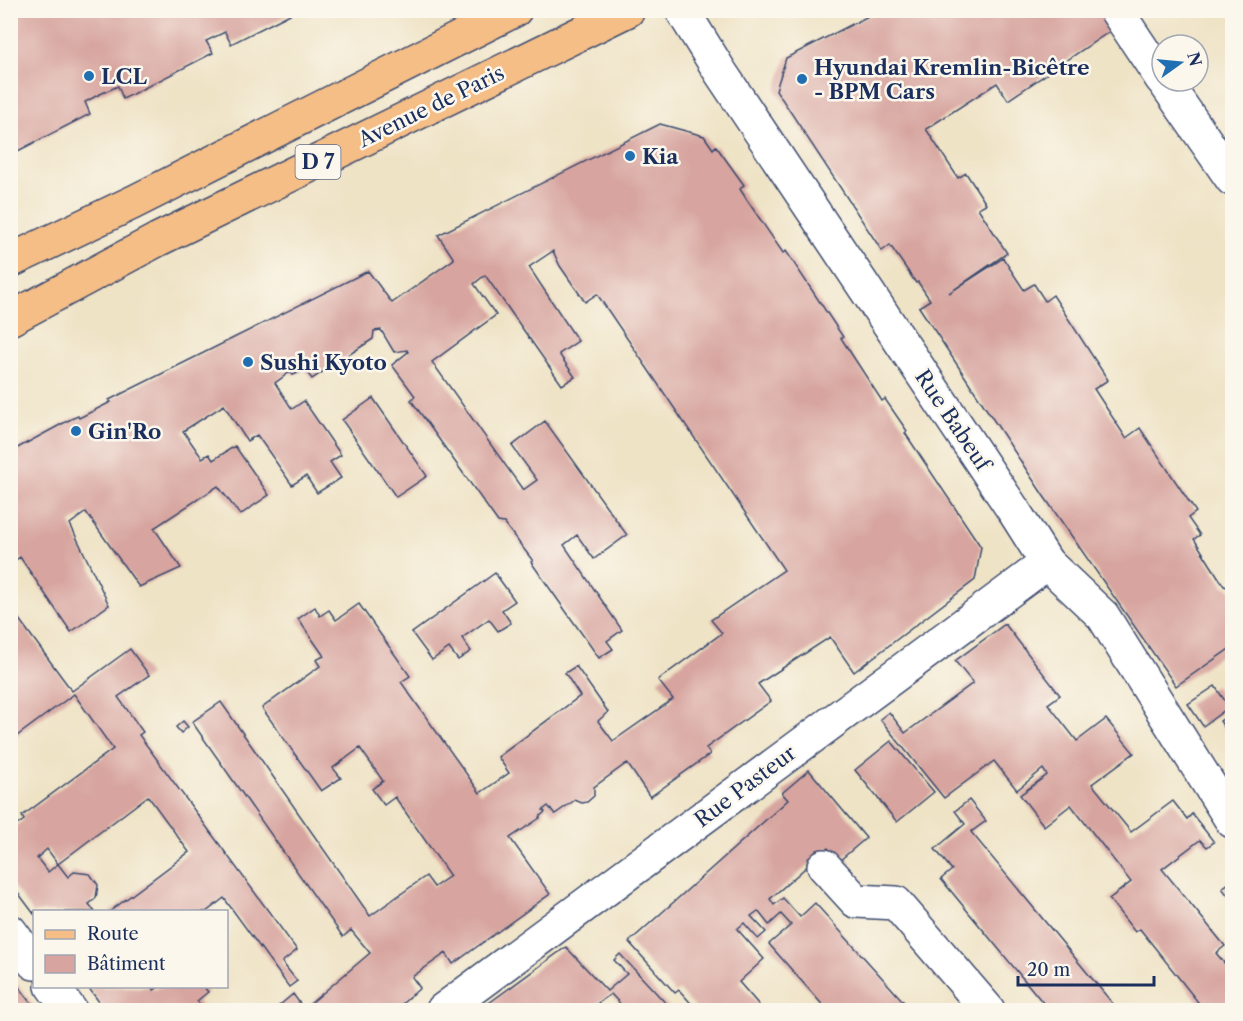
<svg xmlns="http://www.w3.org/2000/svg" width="1243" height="1021" viewBox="0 0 1243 1021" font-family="'Libre Caslon Text',serif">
  <rect width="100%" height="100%" fill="#fbf7ec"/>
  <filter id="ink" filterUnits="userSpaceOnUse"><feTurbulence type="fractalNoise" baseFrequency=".0167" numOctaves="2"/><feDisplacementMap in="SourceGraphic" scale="12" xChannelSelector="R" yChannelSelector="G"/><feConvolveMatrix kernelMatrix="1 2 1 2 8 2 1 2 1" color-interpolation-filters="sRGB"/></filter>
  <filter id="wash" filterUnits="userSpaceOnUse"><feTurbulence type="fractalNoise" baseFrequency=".008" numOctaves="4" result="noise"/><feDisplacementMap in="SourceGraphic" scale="24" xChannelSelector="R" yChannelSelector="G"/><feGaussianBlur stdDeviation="1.35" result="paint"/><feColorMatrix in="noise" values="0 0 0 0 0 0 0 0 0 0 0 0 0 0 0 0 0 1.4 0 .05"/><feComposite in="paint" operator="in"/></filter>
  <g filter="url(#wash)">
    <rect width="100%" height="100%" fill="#efe3c6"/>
    <g id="blocks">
      <g fill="#d7a49f">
        <path d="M10 10H298L231 44 225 32 206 41 213 53 123 99 118 86 98 95 85 102 90 114 10 155Z"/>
        <path d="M880 10H892L894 14 899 10H1105L1116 27 1008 100 997 83 926 129 958 178 966 173 986 204 978 208 1007 253 949 293 1003 258 1024 290 1034 284 1045 301 1053 295 1108 380 1094 389 1126 438 1140 428 1196 512 1188 518 1200 535 1194 539 1224 586 1230 588 1232 591V600L1230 603 1232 606V647L1176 686 1043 495 921 310 919 307 930 300 918 282 916 283 890 245 882 251 776 90 786 58Z"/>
        <path d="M660 124 704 136 713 149 716 146 744 185 740 189 747 200 783 253 786 251 843 337 841 338 882 401 885 399 907 431 905 433 981 547 975 580 854 672 830 637 758 684 771 701 706 748 710 754 650 797 627 763 594 787V796L587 802 582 803 575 800 555 814 548 806 543 810 545 812 539 817 540 818 510 838 550 894 453 964 446 953 412 977 420 988 395 1010H274L293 994 304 1009 370 953 351 930 343 937 192 722 221 702 370 916 426 876 434 887 450 876 395 797 384 805 372 789 383 781 360 748 333 768 341 778 321 791 262 708 320 666 316 660 324 656 298 619 315 607 320 616 329 610 336 620 359 604 410 676 401 682 480 793 509 773 498 757 580 696 565 673 576 666 608 712 598 721 613 741 673 699 658 680 722 633 711 620 784 570 597 294 585 302 560 266 553 251 529 267 578 341 559 354 575 377 562 385 485 275 474 284 496 315 432 362 523 490 537 480 512 446 545 421 627 535 594 559 577 535 564 545 622 630 607 641 613 649 599 658 531 562 533 561 504 523 498 522 411 400 415 396 392 365 408 352 407 350 394 352 381 330 374 331 373 339 312 379 305 370 293 375 290 372 275 383 292 409 304 401 341 455 330 462 341 478 317 493 306 476 292 485 257 435 247 441 224 405 183 431 202 458 209 454 213 460 235 446 269 495 240 515 218 486 154 528 181 568 139 587 86 512 70 524 109 605 71 632 20 557 10 564V452L71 419 78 416 79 418 111 402 109 400 368 271 392 303 454 259 438 235Z"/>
        <path d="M373 398 427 476 396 497 342 420Z"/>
        <path d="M495 573 515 601 502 610 511 623 498 631 489 619 462 638 471 651 458 660 449 648 432 660 412 633Z"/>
        <path d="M10 607 72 691 130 649 149 675 118 697 143 732 139 735 297 950 282 962 297 981 289 987 224 898 206 912H109L189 852 148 796 58 864 47 849 37 858 48 872 58 864 68 877 74 872 90 874 98 885 96 898 89 904 95 912H34V914L10 882V823L14 827 24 820 22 816 113 749 74 694 10 741Z"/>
        <path d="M1005 624 1060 695 1048 704 1077 741 1106 719 1134 753 1092 784 1131 832 1173 801 1187 819 1192 814 1214 842 1207 847 1200 840 1162 869 1225 946 1216 953 1226 965 1232 959V1010H1201L1195 1004 1198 1002 1140 929 1135 932 1109 899 1131 882 1071 805 1044 826 1020 795 1047 775 1043 769 1017 790 994 761 944 798 880 719 889 712 905 733 973 683 955 661Z"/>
        <path d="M1215 686 1229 707 1203 726 1188 704Z"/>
        <path d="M1232 713V739L1220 721Z"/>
        <path d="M183 721 188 727 181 733 176 727Z"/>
        <path d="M891 741 934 792 897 822 855 770Z"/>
        <path d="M809 770 866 838 839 861 828 848 770 899 774 905 783 898 800 917 815 903 911 1010H827L769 944 791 925 781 914 769 925 758 911 751 916 766 932 758 939 744 923 737 929 764 959 739 982 759 1005 753 1010H697L679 990 675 993 629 942 788 800 782 793Z"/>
        <path d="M969 800 986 821 971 832 1118 1010H1049L941 879 952 870 935 849 965 824 955 811Z"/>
        <path d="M1232 881V901L1222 888Z"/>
        <path d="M566 947 607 991 627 974 614 960 620 954 672 1010H626L611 994 588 1010H584L580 1005 572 1010H484L482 1008Z"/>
        <path d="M10 975 37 1010H10Z"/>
        <path d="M88 987H136L137 989 140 987H152L154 990 159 987H204L208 992 197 1001 205 1010H105Z"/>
      </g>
    </g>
  </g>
  <g filter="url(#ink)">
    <use href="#blocks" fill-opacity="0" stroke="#3b4a6e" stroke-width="1.5"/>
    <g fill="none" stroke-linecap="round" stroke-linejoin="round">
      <defs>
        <g id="minor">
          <path d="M682 10 721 73 1014 511 1047 563 1103 616 1232 821"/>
          <path d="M1116 10 1162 79"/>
          <path d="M1164 81 1232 179"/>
          <path d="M824 866 856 901 896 903 988 1010"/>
          <path d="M10 931 34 963"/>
          <path d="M52 986 70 1010"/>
          <path d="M443 1010 1047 563"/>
        </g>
        <g id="primary">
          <path d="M10 261 134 202 515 10"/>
          <path d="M10 319 157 240 628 10"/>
        </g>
      </defs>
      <use href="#minor" stroke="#3b4a6e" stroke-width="36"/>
      <use href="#primary" stroke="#3b4a6e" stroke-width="36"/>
      <use href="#minor" stroke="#fff" stroke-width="33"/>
      <use href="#primary" stroke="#f6be87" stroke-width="33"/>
    </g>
  </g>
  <g fill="#1f6fb2" stroke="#fbf7ec" stroke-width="2">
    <circle cx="89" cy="76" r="6"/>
    <circle cx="802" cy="79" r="6"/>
    <circle cx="630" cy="156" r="6"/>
    <circle cx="248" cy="362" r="6"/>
    <circle cx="76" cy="431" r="6"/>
  </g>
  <g text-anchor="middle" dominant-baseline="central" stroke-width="5" stroke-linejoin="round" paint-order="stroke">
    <rect fill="#fbf7ec" stroke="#5e6b89" stroke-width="1.5" x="295.5" y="145" width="45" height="34" rx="4.5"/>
    <g font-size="20" font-weight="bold" fill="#1b2f5e">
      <text x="318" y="162">D 7</text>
    </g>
    <g font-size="21" font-weight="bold" fill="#1b2f5e" stroke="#fbf7ec" text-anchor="start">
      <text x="814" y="67">Hyundai Kremlin-Bicêtre<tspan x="814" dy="24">- BPM Cars</tspan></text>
      <text x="101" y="76">LCL</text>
      <text x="642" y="156">Kia</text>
      <text x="260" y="362">Sushi Kyoto</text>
      <text x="88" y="431">Gin'Ro</text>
    </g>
    <g font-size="21" fill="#1b2f5e" stroke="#fbf7ec">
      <text transform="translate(431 106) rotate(-26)">Avenue de Paris</text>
      <text transform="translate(953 420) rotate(56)">Rue Babeuf</text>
      <text transform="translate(745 786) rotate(-37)">Rue Pasteur</text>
    </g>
  </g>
  <rect width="1243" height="1021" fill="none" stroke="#fbf7ec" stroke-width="36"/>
  <rect x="33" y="910" width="195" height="78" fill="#fbf7ec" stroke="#a1a7b3" stroke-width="1.5"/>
  <rect x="45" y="930" width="30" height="9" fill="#f6be87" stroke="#a1a7b3" stroke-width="1.5"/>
  <text x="87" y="940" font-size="18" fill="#1b2f5e">Route</text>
  <rect x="45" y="955" width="30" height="18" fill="#d7a49f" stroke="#a1a7b3" stroke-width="1.5"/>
  <text x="87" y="970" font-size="18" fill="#1b2f5e">Bâtiment</text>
  <g transform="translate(1180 63) rotate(75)"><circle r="28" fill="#fbf7ec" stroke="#a1a7b3" stroke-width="1.5"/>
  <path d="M0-4.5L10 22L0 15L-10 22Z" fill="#1f6fb2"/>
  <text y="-9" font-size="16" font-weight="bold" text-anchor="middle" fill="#1b2f5e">N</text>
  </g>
  <path d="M1018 976v9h136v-9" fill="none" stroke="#1b2f5e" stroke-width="3"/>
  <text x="1027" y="976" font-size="18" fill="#1b2f5e" stroke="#fbf7ec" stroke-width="4.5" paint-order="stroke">20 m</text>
</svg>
